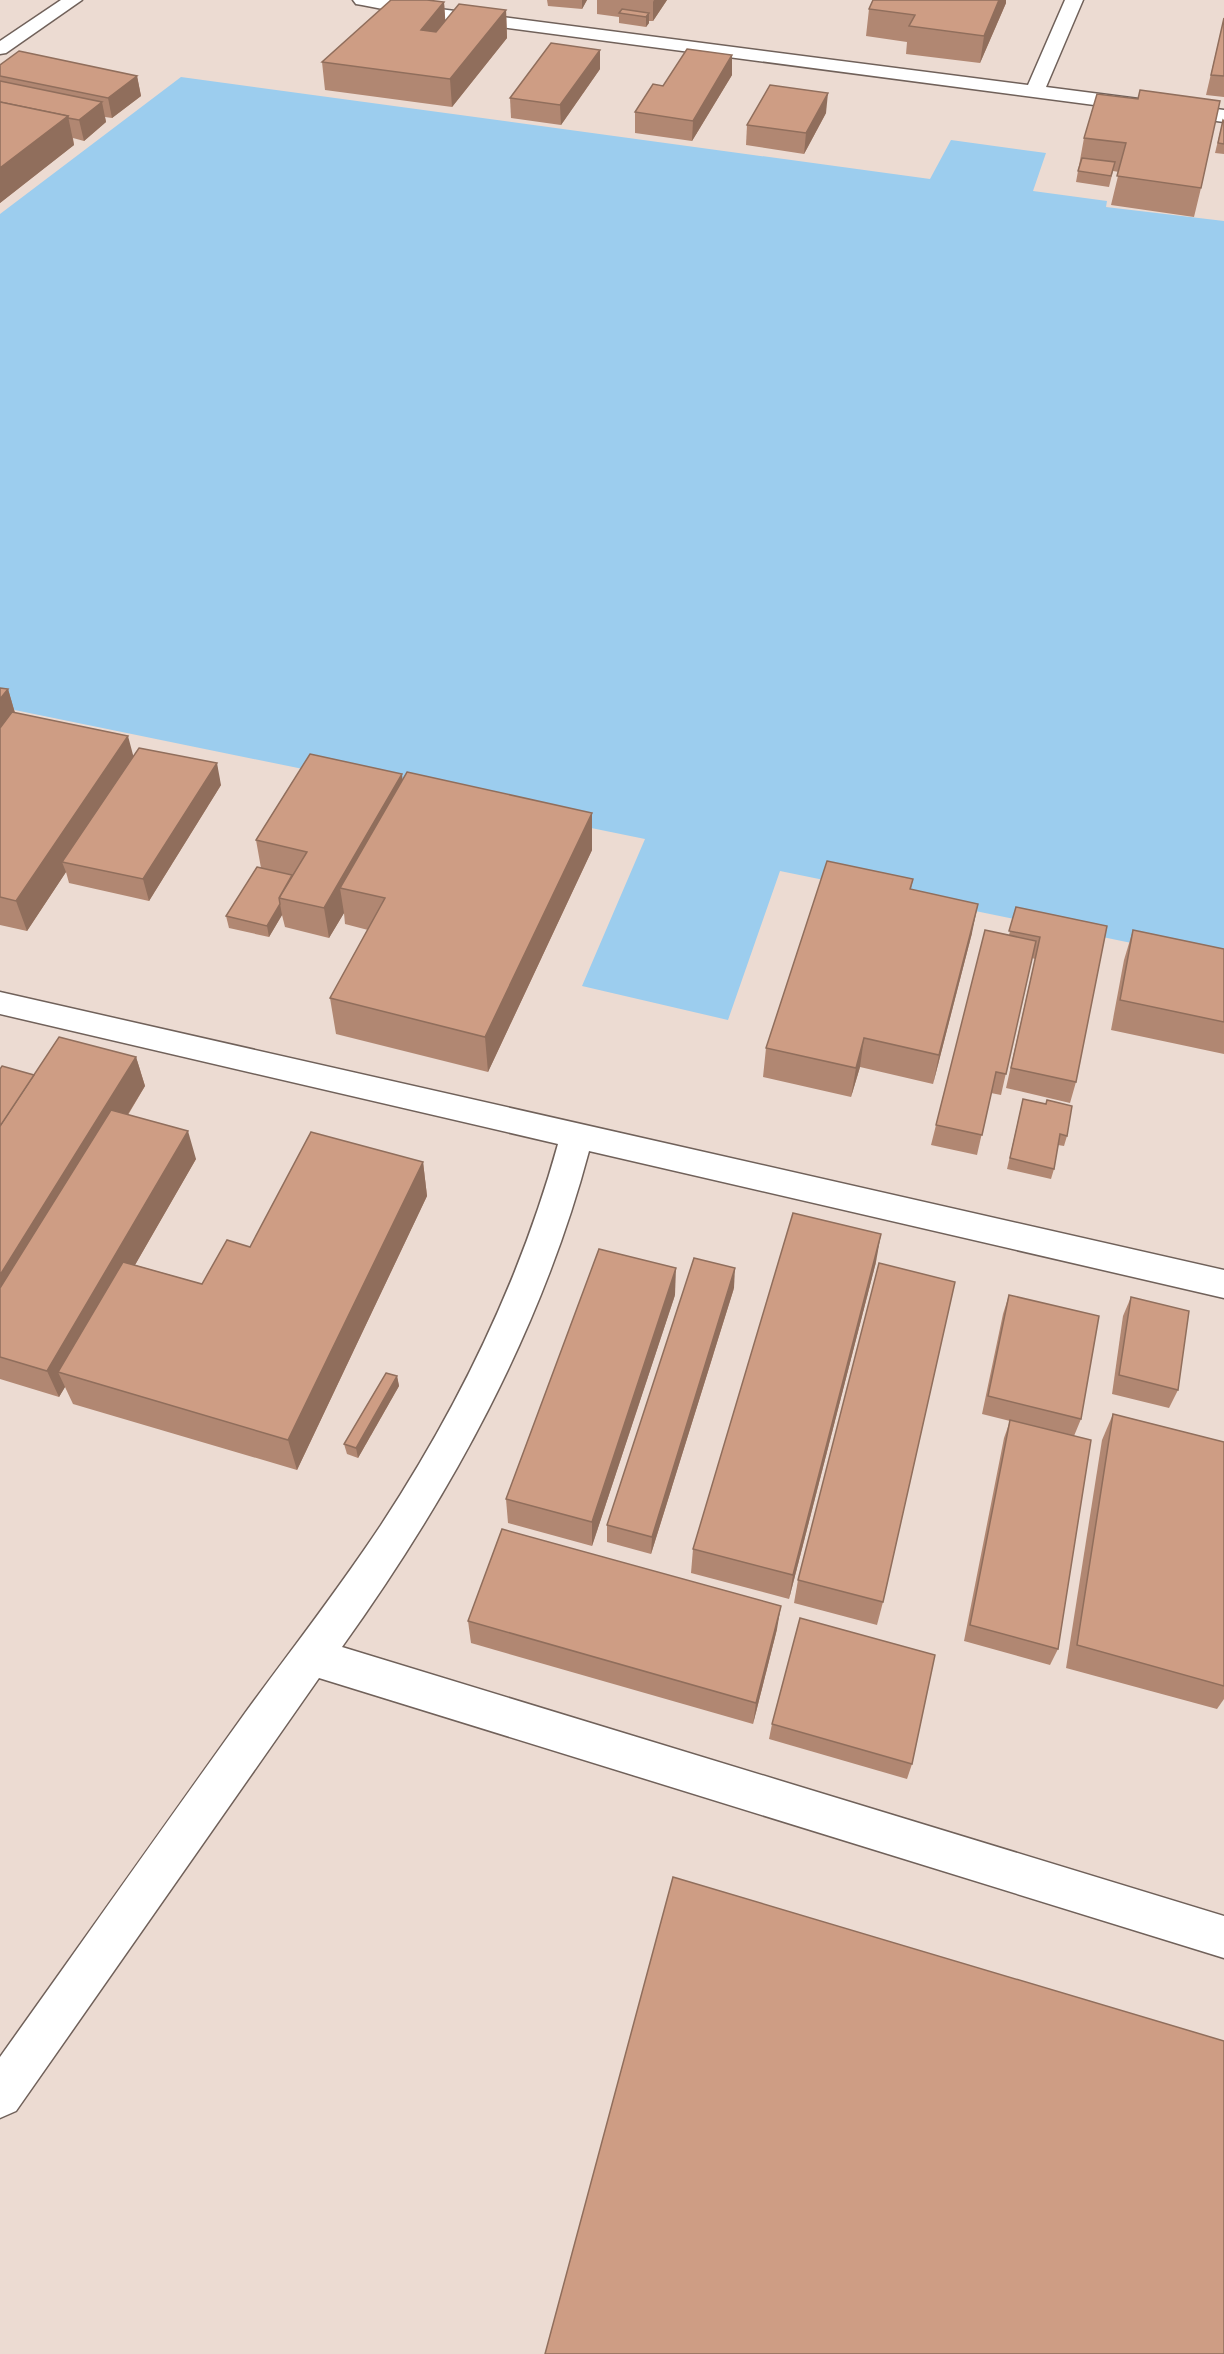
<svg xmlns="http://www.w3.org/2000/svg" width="1224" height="2354" viewBox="0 0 1224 2354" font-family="Raleway,sans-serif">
  <rect width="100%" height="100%" fill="#ecdbd2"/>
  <path fill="#9ccdee" d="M181 77 930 179 951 140 1046 153 1033 191 1107 201 1106 207 1224 221V962L780 871 728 1020 582 986 645 839 0 707V214Z"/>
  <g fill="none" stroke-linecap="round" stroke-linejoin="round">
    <defs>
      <g id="minor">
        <path d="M61 0H82L6 53 0 54V41Z"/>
        <path d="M353 0H389L424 7 1028 85 1065 0H1083L1046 87 1224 110V122L424 17 362 5 356 4Z"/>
        <path d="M0 992 1224 1270V1298L589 1151C541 1332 450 1496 342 1647L1224 1916V1958L319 1678 16 2111 0 2118V2057C82 1942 163 1827 245 1713 291 1650 338 1590 381 1525 459 1406 520 1281 558 1144L0 1014Z"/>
      </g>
    </defs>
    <use href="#minor" stroke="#70615a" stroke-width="3"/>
    <use href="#minor" fill="#fff" fill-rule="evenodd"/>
  </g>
  <g fill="#b18772">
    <path d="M547 0H587L582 9 548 6Z"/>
    <path d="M597 0H667L653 21H649V23L646 27 619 23V17L597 14Z"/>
    <path d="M444 2 445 20 506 10 507 38 452 107 325 90 322 62Z"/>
    <path d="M1006 3 980 63 906 54 907 42 866 36 869 9Z"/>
    <path d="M1224 18V97L1206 95Z"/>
    <path d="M732 55V75L692 141 635 133V112L663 86Z"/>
    <path d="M0 65 137 76 141 96 112 118 105 117 106 122 84 141 73 138 74 145 0 203Z"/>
    <path d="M600 69 561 125 511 118 510 98Z"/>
    <path d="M1097 94 1201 188 1194 217 1111 205 1119 172 1113 171 1109 187 1076 182 1084 138Z"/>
    <path d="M826 113 804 154 746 145 747 125Z"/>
    <path d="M1223 120 1224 121V154L1215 153Z"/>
    <path d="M0 688 8 689 15 713 133 757 221 785 149 901 69 883 66 872 27 931 0 925Z"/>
    <path d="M403 779 592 850 488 1072 336 1034 330 998 368 930 345 924 344 913 329 938 285 927 282 915 269 937 229 928 226 916 261 868 256 840Z"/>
    <path d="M913 879 911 889 972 933 933 1084 860 1067 851 1097 763 1077 766 1048Z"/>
    <path d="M1016 907 1107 926 1076 1082 1070 1103 1006 1088 1035 959 1032 958 1001 1095 991 1093 977 1155 931 1145 936 1125 1009 935Z"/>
    <path d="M1133 930 1224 949V1054L1111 1030 1124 960Z"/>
    <path d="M136 1057 145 1086 128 1115 196 1159 135 1265 202 1284 250 1247 423 1162 427 1196 297 1470 73 1404 65 1387 59 1397 0 1379V1069L34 1075Z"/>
    <path d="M1023 1099 1067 1136 1064 1146 1058 1145 1054 1169 1051 1179 1007 1169Z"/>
    <path d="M876 1262 789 1599 691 1573 693 1549Z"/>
    <path d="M734 1288 651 1554 607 1542V1525Z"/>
    <path d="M675 1295 592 1546 508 1523 506 1499Z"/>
    <path d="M1009 1295 1081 1419 1074 1436 1058 1649 1050 1665 964 1641 1004 1438 1010 1421 982 1414 1003 1314Z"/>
    <path d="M1131 1297 1178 1390 1169 1408 1112 1394 1123 1316Z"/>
    <path d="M397 1376 399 1386 358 1458 347 1454 344 1444Z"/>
    <path d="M1113 1414 1224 1442V1699L1217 1709 1066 1668 1102 1440Z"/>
    <path d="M798 1580 883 1602 877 1625 794 1603Z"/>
    <path d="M468 1621 777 1629 753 1724 471 1643Z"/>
    <path d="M772 1724 912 1764 907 1779 769 1739Z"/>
  </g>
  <g fill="#906e5c">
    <path d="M582 0H587L582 9Z"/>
    <path d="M654 0H667L653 21V2Z"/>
    <path d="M999 0H1006V3L980 63 984 36Z"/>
    <path d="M444 2 446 30 423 58 421 30Z"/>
    <path d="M506 10 507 38 452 107 450 79Z"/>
    <path d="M649 13V23L646 27V17Z"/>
    <path d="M600 50V69L561 125 560 105Z"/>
    <path d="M732 55V75L692 141 693 121Z"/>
    <path d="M137 76 141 96 112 118 108 98Z"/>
    <path d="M828 93 826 113 804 154 806 133Z"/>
    <path d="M102 102 106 122 84 141 79 120Z"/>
    <path d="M68 116 74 145 0 203V168Z"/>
    <path d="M8 689 19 727 0 753V699Z"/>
    <path d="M128 736 136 766 62 862 66 872 27 931 16 901Z"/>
    <path d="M217 763 221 785 149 901 143 879Z"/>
    <path d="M402 774 405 804 340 888 344 913 329 938 324 908Z"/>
    <path d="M592 813V850L488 1072 485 1037Z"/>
    <path d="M280 904 282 915 269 937 267 926Z"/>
    <path d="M978 904 972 933 933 1084 939 1055Z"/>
    <path d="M864 1038 860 1067 851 1097 856 1068Z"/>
    <path d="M136 1057 145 1086 0 1323V1275Z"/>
    <path d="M188 1131 196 1159 71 1376 58 1372 65 1387 59 1397 47 1371Z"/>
    <path d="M423 1162 427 1196 297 1470 288 1440Z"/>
    <path d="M881 1234 876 1262 789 1599 793 1575Z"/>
    <path d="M676 1268 675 1295 592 1546V1522Z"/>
    <path d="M735 1268 734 1288 651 1554 652 1537Z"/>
    <path d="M397 1376 399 1386 358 1458 356 1448Z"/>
    <path d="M781 1606 777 1629 753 1724 756 1703Z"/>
  </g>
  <g fill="#ce9d84" stroke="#906e5c" stroke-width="1.5">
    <path d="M391 0H427L444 2 421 30 436 32 459 4 506 10 450 79 322 62Z"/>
    <path d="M873 0H999L984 36 909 26 915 15 869 9Z"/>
    <path d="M622 9 649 13 646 17 619 13Z"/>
    <path d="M1224 18V76L1211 75Z"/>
    <path d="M551 43 600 50 560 105 510 98Z"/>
    <path d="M687 49 732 55 693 121 635 112 653 84 663 86Z"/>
    <path d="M19 51 137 76 108 98 0 76V65Z"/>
    <path d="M0 81 102 102 79 120 68 118V116L0 102Z"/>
    <path d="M770 85 828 93 806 133 747 125Z"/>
    <path d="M1140 90 1220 101 1201 188 1117 176 1126 143 1084 138 1097 94 1138 99Z"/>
    <path d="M0 102 68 116 0 168Z"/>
    <path d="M1223 120 1224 121V144L1218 143Z"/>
    <path d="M1082 158 1115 162 1111 176 1078 171Z"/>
    <path d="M0 688 8 689 0 699Z"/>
    <path d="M12 712 128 736 16 901 0 897V728Z"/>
    <path d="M139 748 217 763 143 879 62 862Z"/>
    <path d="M310 754 402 774 324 908 279 898 307 852 256 840Z"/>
    <path d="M407 772 592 813 485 1037 330 998 385 898 340 888Z"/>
    <path d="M827 861 913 879 910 889 978 904 939 1055 864 1038 856 1068 766 1048Z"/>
    <path d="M257 867 292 875 279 898 280 904 267 926 226 916Z"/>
    <path d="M1016 907 1107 926 1076 1082 1011 1068 1040 937 1009 931Z"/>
    <path d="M985 930 1036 941 1006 1074 996 1072 982 1135 936 1125Z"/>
    <path d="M1133 930 1224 949V1022L1120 1000Z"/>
    <path d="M59 1037 136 1057 0 1275V1126Z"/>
    <path d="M2 1066 34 1075 0 1126V1069Z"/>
    <path d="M1023 1099 1046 1104 1047 1100 1072 1106 1067 1136 1060 1134 1054 1169 1010 1158Z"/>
    <path d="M111 1110 188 1131 47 1371 0 1357V1288Z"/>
    <path d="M311 1132 423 1162 288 1440 58 1372 123 1262 202 1284 227 1240 250 1247Z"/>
    <path d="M793 1213 881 1234 793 1575 693 1549Z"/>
    <path d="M599 1249 676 1268 592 1522 506 1499Z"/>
    <path d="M694 1258 735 1268 652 1537 607 1525Z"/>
    <path d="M879 1263 955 1282 883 1602 798 1580Z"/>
    <path d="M1009 1295 1099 1316 1081 1419 988 1396Z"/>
    <path d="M1131 1297 1189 1311 1178 1390 1119 1375Z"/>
    <path d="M386 1373 397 1376 356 1448 344 1444Z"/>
    <path d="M1113 1414 1224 1442V1686L1077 1645Z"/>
    <path d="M1010 1420 1091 1440 1058 1649 970 1625Z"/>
    <path d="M502 1529 781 1606 756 1703 468 1621Z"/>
    <path d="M800 1618 935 1655 912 1764 772 1724Z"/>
    <path d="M673 1877 1224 2041V2354H545Z"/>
  </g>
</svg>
